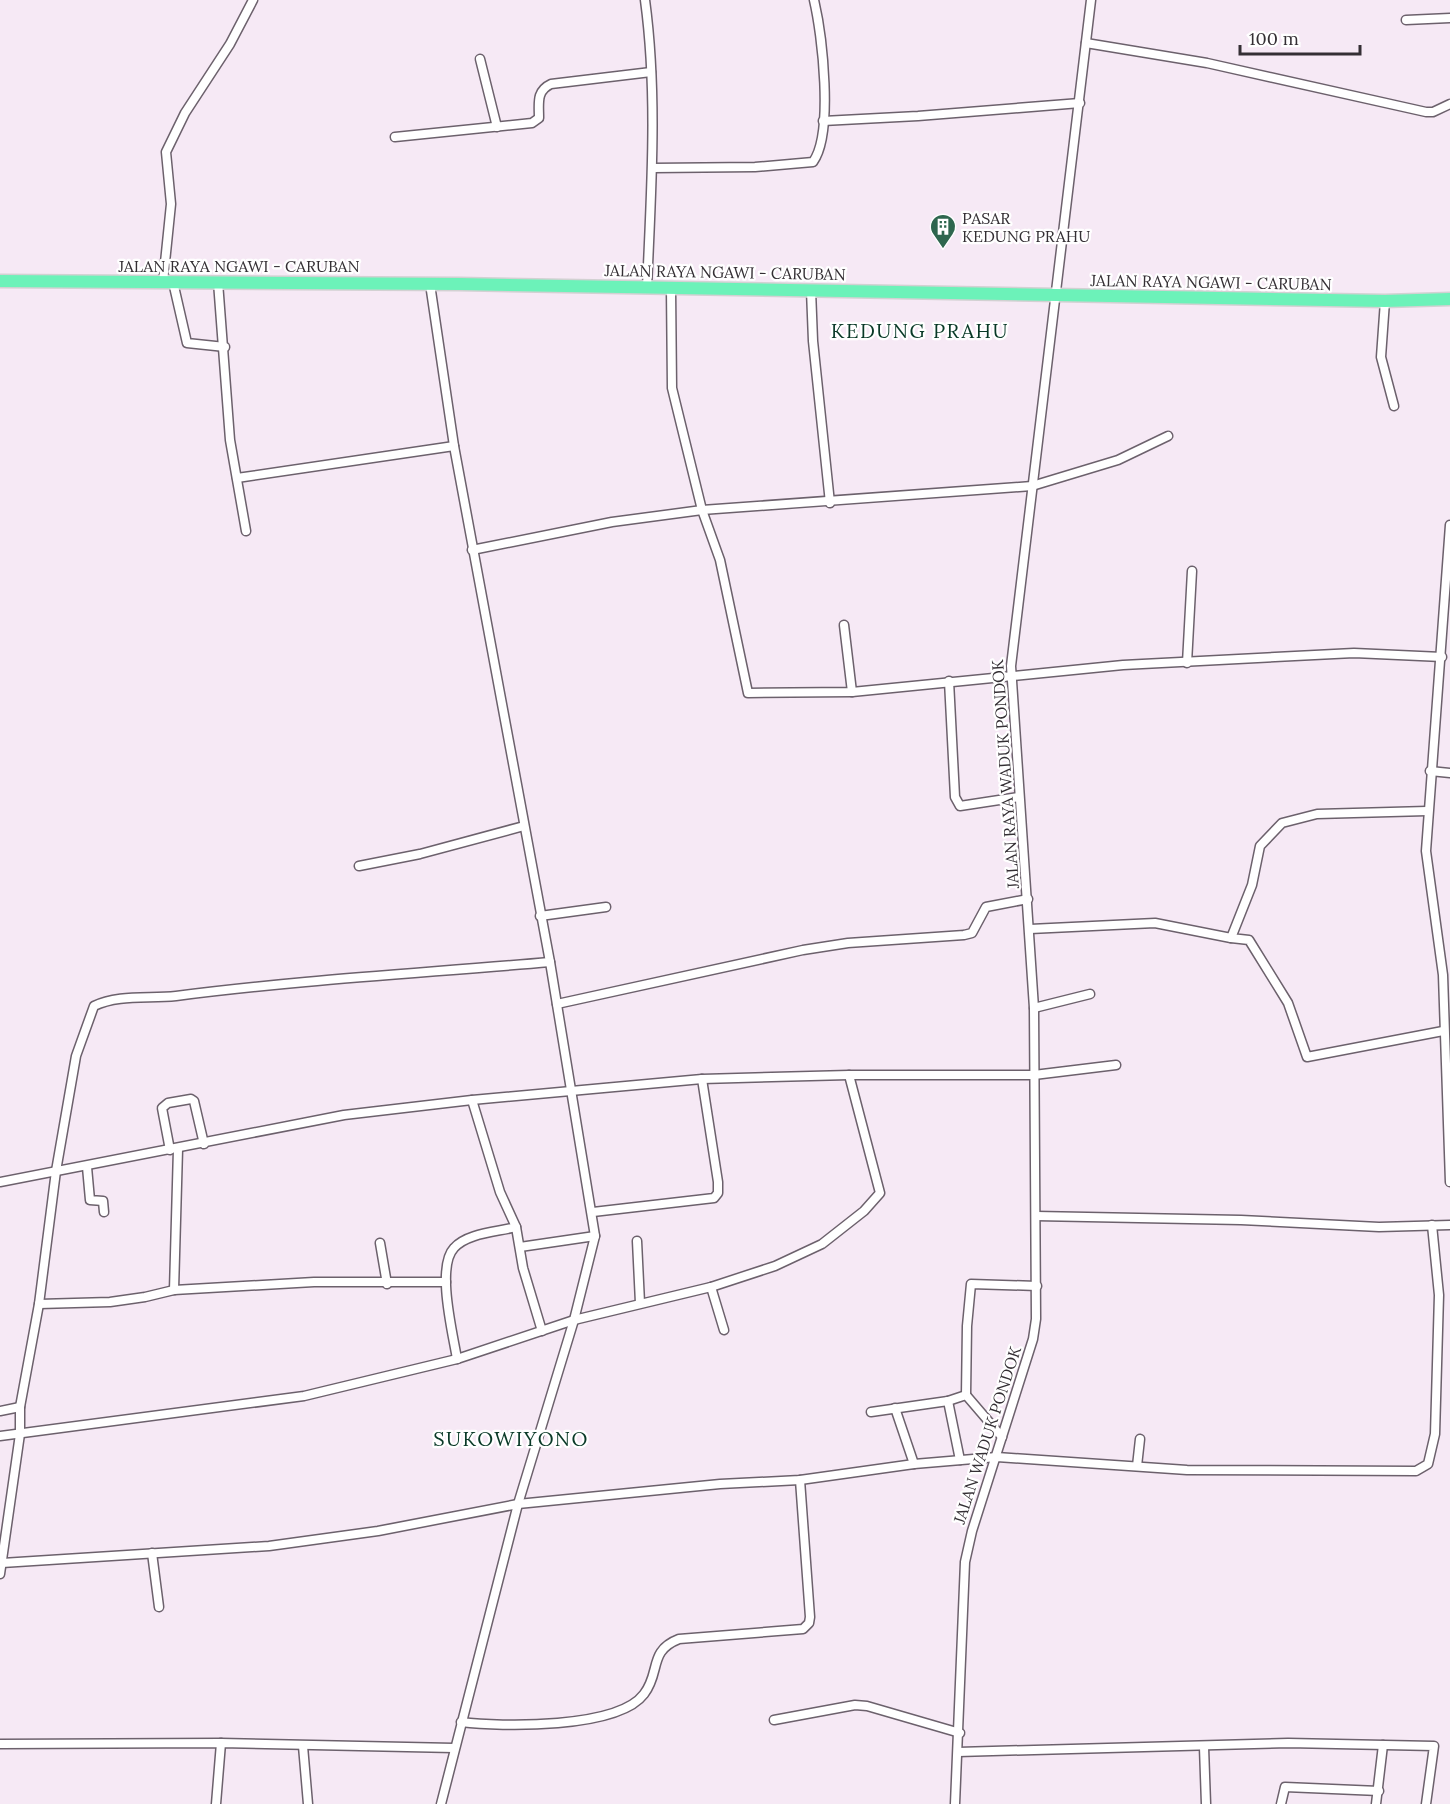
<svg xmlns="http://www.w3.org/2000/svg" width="1450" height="1804" viewBox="0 0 1450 1804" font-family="Lora,serif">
  <rect width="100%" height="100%" fill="#f6e9f5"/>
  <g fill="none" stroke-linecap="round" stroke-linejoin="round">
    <defs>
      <g id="minor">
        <path d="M645 0C658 96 651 192 647 288"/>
        <path d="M1406 20 1450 18"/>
        <path d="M1086 43 1207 63 1426 112H1433L1450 104"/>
        <path d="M480 59 497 127"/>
        <path d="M823 121 918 116 1080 103"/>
        <path d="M395 137 532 123 539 118C539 103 536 91 551 84L651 72"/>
        <path d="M653 168 755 167 813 162C834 133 822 34 814 0"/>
        <path d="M163 282 171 204 166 152 185 113 230 44 253 0"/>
        <path d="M173 282 187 343 225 347"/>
        <path d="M218 282 230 440 246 531"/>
        <path d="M430 284 454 446 550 962 595 1236 574 1320 518 1504 441 1804"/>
        <path d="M671 289 672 388 702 510 720 560 748 693 852 692 1123 665 1354 653 1442 657"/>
        <path d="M811 290 813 341 830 503"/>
        <path d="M1385 301 1381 357 1394 406"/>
        <path d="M237 478 454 446"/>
        <path d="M1450 525 1426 851 1443 975 1450 1182"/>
        <path d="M472 550 612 522 702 510 1032 486 1118 460 1168 436"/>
        <path d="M844 625 852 692"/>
        <path d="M1187 663 1192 571"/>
        <path d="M949 681 955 797 960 806 1019 797"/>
        <path d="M1430 771 1450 773"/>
        <path d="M1427 811 1317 814 1282 823 1260 846 1252 885 1231 938 1249 940 1288 1003 1307 1057 1443 1031"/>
        <path d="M359 866 420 854 524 826"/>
        <path d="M540 916 606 907"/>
        <path d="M1030 929 1155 923 1231 938"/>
        <path d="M557 1004 803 950 848 943 964 935 972 933 986 907 1028 899"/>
        <path d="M1034 1008 1090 994"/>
        <path d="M472 1100 500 1192 516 1227 523 1268 542 1331"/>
        <path d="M170 1150 162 1108 168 1103 191 1099 194 1101 204 1144"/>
        <path d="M87 1167 90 1200 103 1201 104 1212"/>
        <path d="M0 1182 344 1115 472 1100 702 1079 849 1075H1034L1116 1065"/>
        <path d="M593 1212 714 1198 718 1193V1182L702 1079"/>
        <path d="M1036 1216 1241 1220 1379 1227 1450 1225"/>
        <path d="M637 1241 640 1303"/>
        <path d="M380 1243 387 1284"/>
        <path d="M520 1247 595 1236"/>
        <path d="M711 1287 724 1330"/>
        <path d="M174 1290 178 1149"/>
        <path d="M39 1304 110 1302 145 1297 174 1290 314 1282H446"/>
        <path d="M457 1359C453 1334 436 1267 454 1248 467 1233 497 1232 516 1227"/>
        <path d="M966 1395 967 1326 971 1284 1037 1286"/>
        <path d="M948 1401 960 1460"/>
        <path d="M895 1408 914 1464"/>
        <path d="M0 1411 20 1407"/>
        <path d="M871 1412 948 1401 966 1395 1002 1437"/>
        <path d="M0 1436 304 1396 457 1359 574 1320 711 1287 775 1266 822 1244 864 1211 880 1193 849 1075"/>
        <path d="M1137 1466 1140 1439"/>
        <path d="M152 1553 159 1607"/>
        <path d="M2 1563 269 1546 378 1531 518 1504 720 1484 800 1480 914 1464 997 1457 1187 1470 1416 1471 1428 1464 1435 1434 1439 1295 1432 1225"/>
        <path d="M0 1574 20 1434V1407L39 1304 56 1171 76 1056 94 1006C118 994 149 999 176 996 300 980 425 973 550 962"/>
        <path d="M774 1720 855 1705 867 1706 960 1733"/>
        <path d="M461 1722C501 1727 618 1729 644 1694 661 1672 648 1651 679 1639L803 1629 809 1623 810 1617 800 1480"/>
        <path d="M0 1744 221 1743 454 1748"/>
        <path d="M303 1746 308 1804"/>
        <path d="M1204 1747 1206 1804"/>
        <path d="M958 1752 1288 1743 1434 1746 1426 1804"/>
        <path d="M216 1804 221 1743"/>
        <path d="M955 1804 965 1562 972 1531 1033 1339 1036 1319 1034 1008 1011 666 1091 0"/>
        <path d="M1281 1804 1285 1787 1379 1791"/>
        <path d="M1376 1804 1383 1745"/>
      </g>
      <path id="highway" d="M0 281 459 284 1385 301 1450 299"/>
    </defs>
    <use href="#minor" stroke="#6c616c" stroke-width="11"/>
    <use href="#highway" stroke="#d2d1d2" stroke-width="15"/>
    <use href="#minor" stroke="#fff" stroke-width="8"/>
    <use href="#highway" stroke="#6cf2b9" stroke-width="12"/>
  </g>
  <defs>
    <symbol id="building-pin" viewBox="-11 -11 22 30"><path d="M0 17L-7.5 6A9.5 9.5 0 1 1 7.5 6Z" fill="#2e664e" stroke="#fff"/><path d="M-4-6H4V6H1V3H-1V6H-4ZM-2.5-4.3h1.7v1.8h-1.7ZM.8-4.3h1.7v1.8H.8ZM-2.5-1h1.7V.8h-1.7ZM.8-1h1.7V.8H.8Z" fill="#fff"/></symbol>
  </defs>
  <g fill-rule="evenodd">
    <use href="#building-pin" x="928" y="212" width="30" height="40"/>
  </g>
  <g text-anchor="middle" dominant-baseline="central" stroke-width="4.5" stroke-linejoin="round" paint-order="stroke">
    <g font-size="16" fill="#342f34" stroke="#fff" text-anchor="start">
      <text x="962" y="218">PASAR<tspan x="962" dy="18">KEDUNG PRAHU</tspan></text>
    </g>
    <g font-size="16" fill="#342f34" stroke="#fff">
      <text x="239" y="266">JALAN RAYA NGAWI - CARUBAN</text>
      <text transform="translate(725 272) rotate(1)">JALAN RAYA NGAWI - CARUBAN</text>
      <text transform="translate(1211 282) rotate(1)">JALAN RAYA NGAWI - CARUBAN</text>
      <text transform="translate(1005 774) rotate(-94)">JALAN RAYA WADUK PONDOK</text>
      <text transform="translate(987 1435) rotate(-72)">JALAN WADUK PONDOK</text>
    </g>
    <g font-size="20" letter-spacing="1.5" fill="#093927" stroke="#fff">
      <text x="920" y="330">KEDUNG PRAHU</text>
      <text x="511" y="1438">SUKOWIYONO</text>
    </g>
  </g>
  <path d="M1240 45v9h120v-9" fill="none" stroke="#342f34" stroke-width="3"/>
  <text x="1249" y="45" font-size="18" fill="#342f34" stroke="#ffffff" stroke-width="4.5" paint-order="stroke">100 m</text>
</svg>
